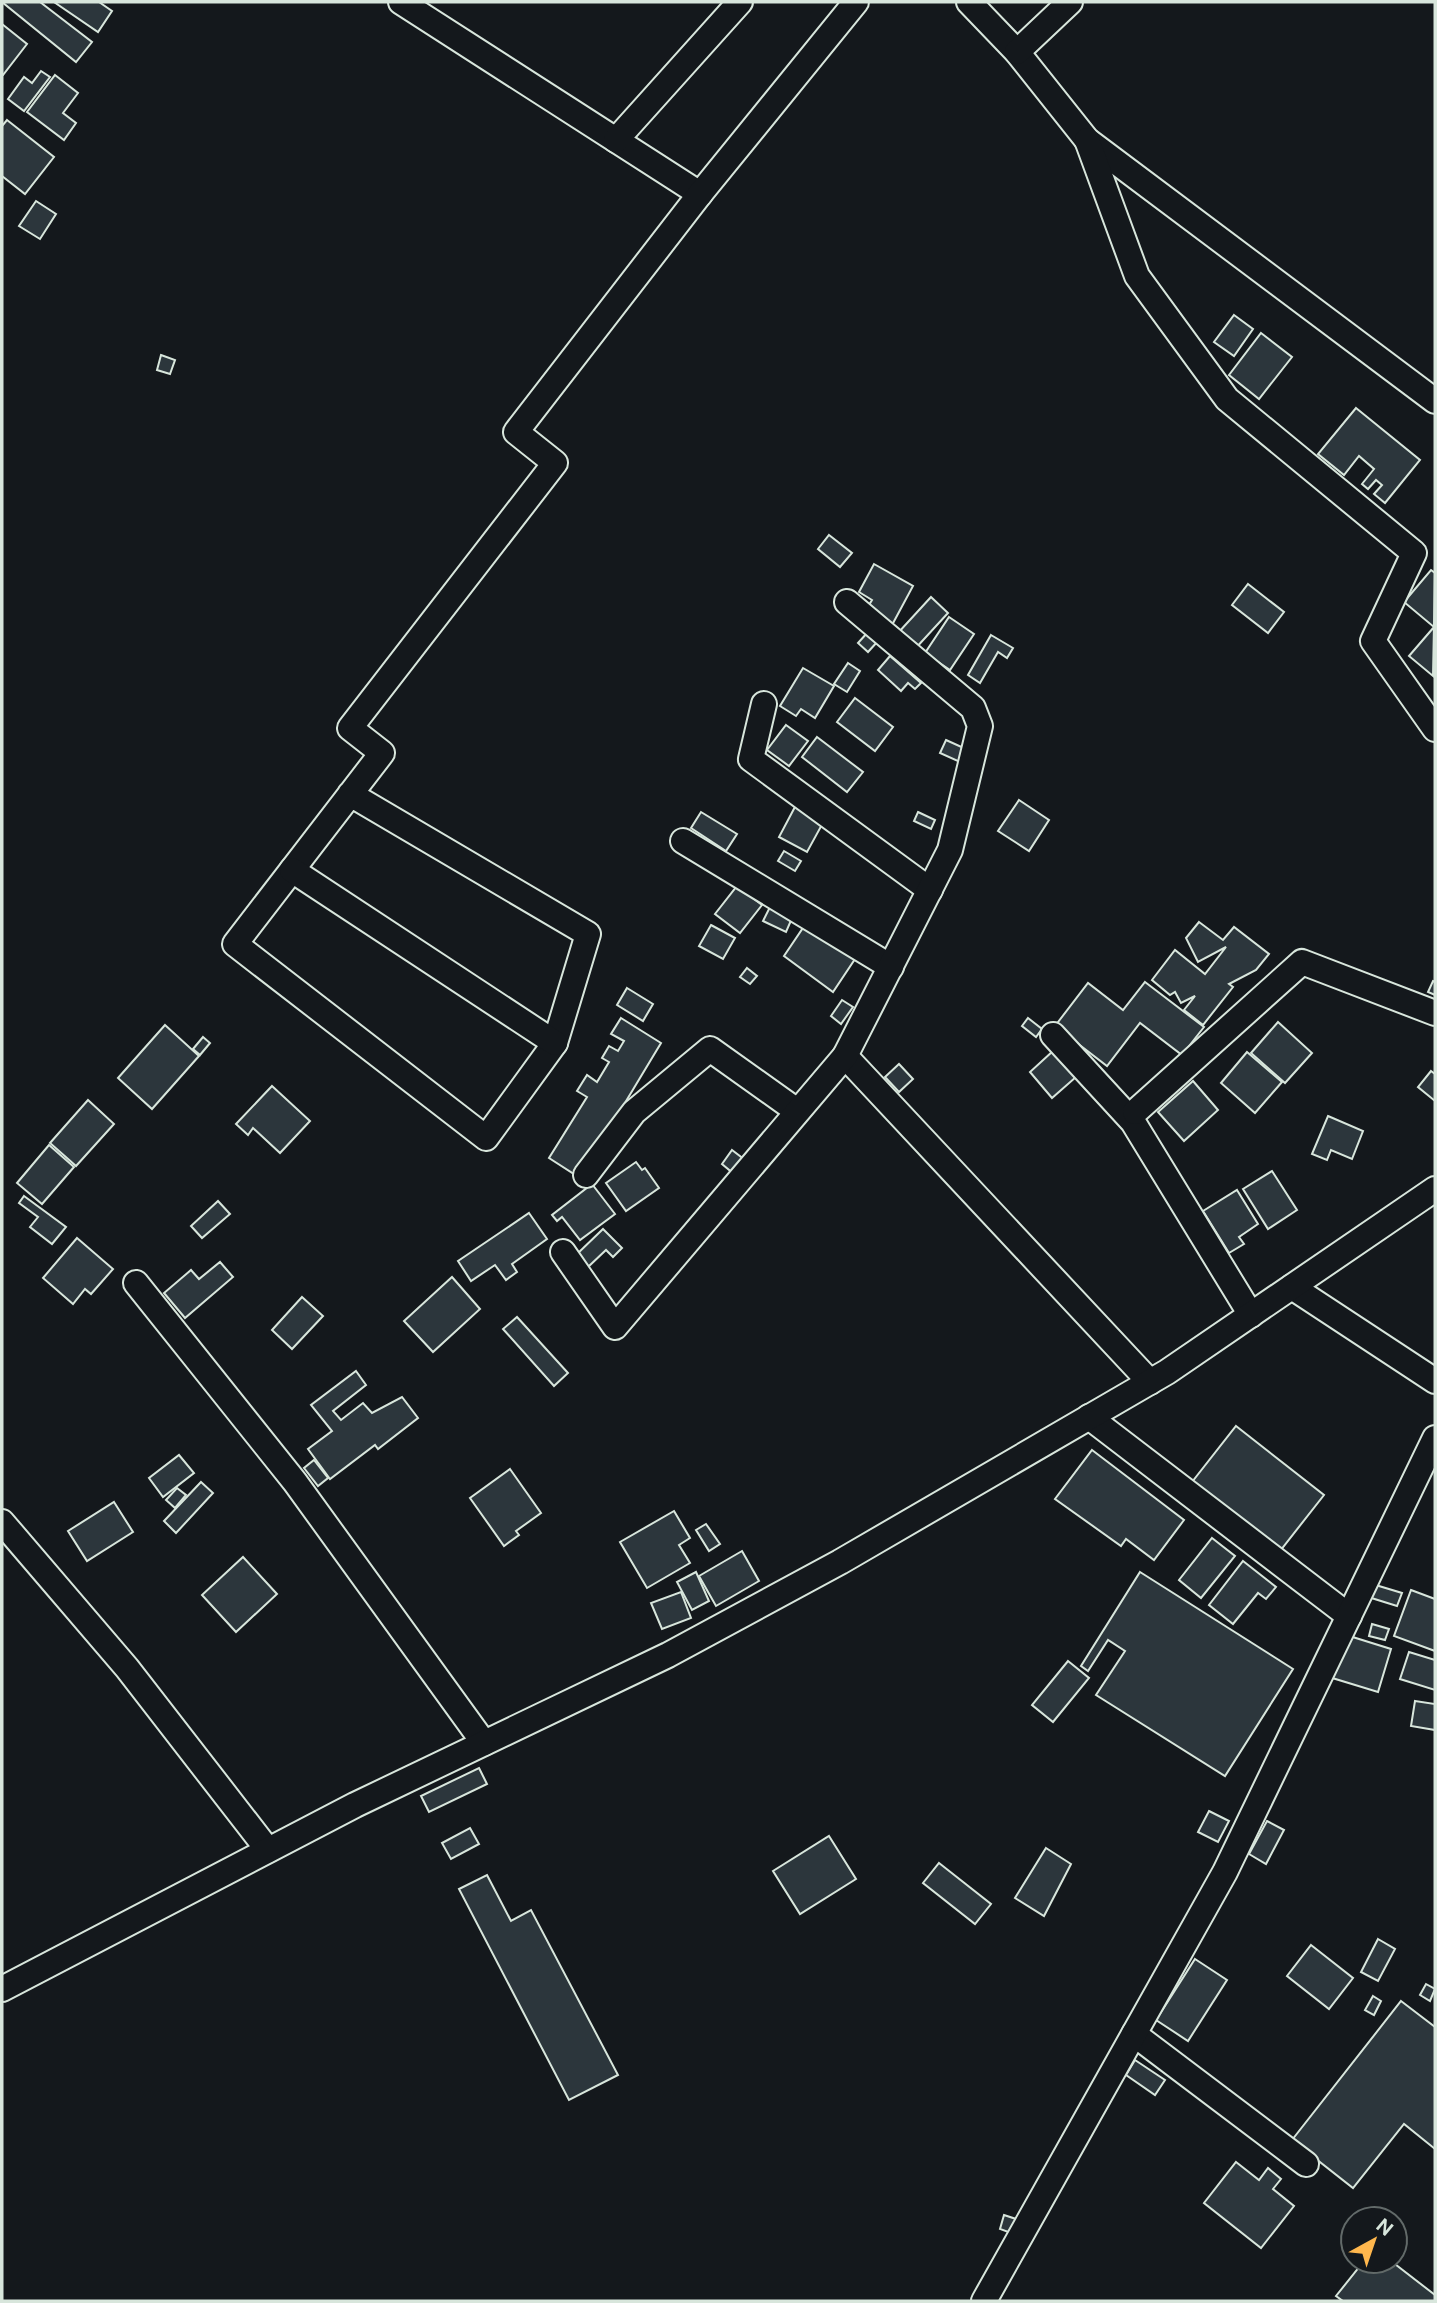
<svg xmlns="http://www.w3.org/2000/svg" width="1437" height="2303" viewBox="0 0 1437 2303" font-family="'Public Sans',sans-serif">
  <rect width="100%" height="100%" fill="#14181c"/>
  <g fill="#2c363c" stroke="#d8e6dc" stroke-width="2">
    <path d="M2 2H40L92 42 76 62Z"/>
    <path d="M54 2H99L112 11 98 32Z"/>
    <path d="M2 24 27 44 3 75H2Z"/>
    <path d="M41 71 50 77 24 111 8 99 24 77 32 83Z"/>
    <path d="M55 75 78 93 63 113 76 123 64 140 27 112Z"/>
    <path d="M7 120 54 157 25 194 2 176V126Z"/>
    <path d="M36 201 56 214 40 239 19 226Z"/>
    <path d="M1234 315 1253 329 1234 356 1214 342Z"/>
    <path d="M1261 333 1292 357 1259 399 1229 375Z"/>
    <path d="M161 355 175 360 170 374 157 370Z"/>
    <path d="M1356 408 1420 460 1385 503 1374 494 1382 485 1376 480 1368 489 1362 484 1374 469 1359 456 1344 475 1318 454Z"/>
    <path d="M829 535 852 553 840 567 818 549Z"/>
    <path d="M874 564 913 586 892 625 866 610 872 600 859 592Z"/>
    <path d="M1431 570 1435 573 1433 676 1409 656 1434 627 1404 602Z"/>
    <path d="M1248 584 1284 612 1268 633 1232 605Z"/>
    <path d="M931 597 948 613 914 650 897 634Z"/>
    <path d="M949 617 974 634 950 670 925 653Z"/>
    <path d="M868 632 878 641 868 652 858 643Z"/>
    <path d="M991 635 1013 648 1007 658 998 652 980 683 968 675Z"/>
    <path d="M890 656 921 683 915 689 908 683 901 691 878 670Z"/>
    <path d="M848 663 860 671 847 692 834 684Z"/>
    <path d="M803 668 834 686 815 718 801 709 796 716 780 706Z"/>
    <path d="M855 698 893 727 875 751 837 722Z"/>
    <path d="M786 725 808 741 789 766 767 750Z"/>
    <path d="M817 737 863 772 847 792 802 757Z"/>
    <path d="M946 740 966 749 960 762 940 753Z"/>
    <path d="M1019 800 1049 820 1029 851 998 831Z"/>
    <path d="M796 805 824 821 807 852 779 837Z"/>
    <path d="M701 812 737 834 726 851 691 828Z"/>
    <path d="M918 812 935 820 931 829 914 821Z"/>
    <path d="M784 851 801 861 795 871 778 861Z"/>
    <path d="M737 886 762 905 740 933 715 914Z"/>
    <path d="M771 905 793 916 786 932 763 921Z"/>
    <path d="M807 922 857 956 833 992 784 956Z"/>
    <path d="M1199 922 1223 940 1234 927 1269 954 1256 970 1229 984 1233 987 1203 1025 1184 1010 1195 996 1181 1003 1175 992 1170 995 1152 980 1175 950 1205 974 1226 947 1198 962 1186 938Z"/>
    <path d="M711 925 735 938 723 959 699 946Z"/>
    <path d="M747 968 757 976 750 984 740 977Z"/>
    <path d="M1433 981 1435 982V995L1428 992Z"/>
    <path d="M1145 982 1204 1027 1182 1055 1140 1023 1107 1066 1055 1026 1088 983 1123 1010Z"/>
    <path d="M627 988 653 1004 643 1021 617 1005Z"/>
    <path d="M842 1000 853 1007 841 1024 831 1016Z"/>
    <path d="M621 1018 661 1043 593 1156 588 1152 574 1174 549 1158 587 1097 577 1091 587 1075 597 1082 609 1062 602 1058 609 1046 618 1051 624 1041 611 1034Z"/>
    <path d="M1028 1018 1042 1029 1036 1037 1022 1026Z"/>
    <path d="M1278 1022 1312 1053 1285 1083 1251 1053Z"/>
    <path d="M165 1025 199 1056 152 1109 118 1078Z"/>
    <path d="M203 1037 210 1043 200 1055 193 1049Z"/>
    <path d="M1053 1051 1076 1077 1052 1098 1030 1072Z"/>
    <path d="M1247 1052 1282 1082 1255 1113 1221 1083Z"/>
    <path d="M899 1064 913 1079 899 1092 885 1077Z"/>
    <path d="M1431 1071 1435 1074V1101L1418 1087Z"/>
    <path d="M1193 1081 1218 1110 1184 1141 1158 1112Z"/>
    <path d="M272 1086 310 1121 280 1153 253 1128 248 1135 236 1124Z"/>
    <path d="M88 1100 114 1124 76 1166 50 1143Z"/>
    <path d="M1328 1116 1363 1131 1352 1159 1331 1150 1327 1160 1312 1154Z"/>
    <path d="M49 1145 74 1167 42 1204 17 1183Z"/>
    <path d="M732 1150 745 1160 734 1174 722 1164Z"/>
    <path d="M636 1162 642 1170 645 1168 659 1188 626 1211 606 1183Z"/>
    <path d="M1272 1171 1297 1210 1268 1229 1243 1189Z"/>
    <path d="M592 1184 615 1214 580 1240 562 1217 557 1221 552 1215Z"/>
    <path d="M1237 1190 1258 1224 1239 1237 1244 1244 1229 1253 1203 1211Z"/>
    <path d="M24 1196 66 1227 52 1244 30 1227 38 1217 19 1203Z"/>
    <path d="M218 1201 230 1214 202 1238 191 1226Z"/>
    <path d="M529 1213 547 1239 512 1264 517 1272 506 1280 495 1265 471 1281 458 1261Z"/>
    <path d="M603 1229 622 1248 613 1257 606 1250 588 1267 576 1255Z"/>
    <path d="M77 1238 113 1269 91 1294 85 1289 73 1304 43 1278Z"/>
    <path d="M220 1262 233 1277 185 1318 164 1293 191 1270 199 1279Z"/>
    <path d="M452 1277 480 1309 433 1352 404 1321Z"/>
    <path d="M302 1297 323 1316 292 1349 272 1330Z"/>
    <path d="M517 1317 568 1373 554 1386 503 1329Z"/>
    <path d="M356 1371 366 1385 333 1411 341 1420 363 1403 372 1413 402 1397 418 1418 378 1449 375 1445 330 1479 308 1449 332 1431 311 1405Z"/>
    <path d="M1236 1426 1324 1495 1280 1551 1192 1482Z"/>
    <path d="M1092 1450 1184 1520 1154 1560 1126 1539 1121 1546 1055 1499Z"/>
    <path d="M179 1455 194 1473 163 1497 149 1478Z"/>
    <path d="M314 1460 328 1478 318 1486 304 1468Z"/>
    <path d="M510 1469 541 1513 516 1531 519 1535 504 1546 470 1498Z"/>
    <path d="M201 1482 213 1493 176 1533 164 1521Z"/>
    <path d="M177 1488 186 1495 175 1508 166 1500Z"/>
    <path d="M114 1502 133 1532 87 1561 68 1531Z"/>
    <path d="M674 1511 690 1538 679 1545 690 1563 647 1588 620 1542Z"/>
    <path d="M706 1524 720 1544 709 1551 696 1530Z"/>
    <path d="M1212 1538 1235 1556 1201 1598 1179 1580Z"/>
    <path d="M742 1551 759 1581 716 1606 699 1576Z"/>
    <path d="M243 1557 277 1594 236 1632 202 1595Z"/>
    <path d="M1243 1561 1276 1587 1266 1599 1258 1593 1233 1624 1209 1605Z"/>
    <path d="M696 1572 709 1601 692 1610 677 1582Z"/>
    <path d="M1140 1572 1293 1669 1225 1776 1096 1695 1125 1651 1108 1640 1088 1671 1081 1666Z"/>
    <path d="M1369 1583 1402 1593 1397 1606 1365 1596Z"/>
    <path d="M1411 1590 1435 1599V1651L1394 1636Z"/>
    <path d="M681 1592 691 1618 662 1629 651 1603Z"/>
    <path d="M1372 1624 1389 1629 1385 1640 1369 1636Z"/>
    <path d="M1343 1634 1391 1649 1378 1692 1329 1677Z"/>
    <path d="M1409 1652 1435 1660V1690L1400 1679Z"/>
    <path d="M1068 1661 1089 1678 1053 1722 1032 1705Z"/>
    <path d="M1415 1701 1435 1704V1730L1411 1726Z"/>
    <path d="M479 1768 487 1784 429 1812 421 1796Z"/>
    <path d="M1209 1811 1229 1821 1218 1842 1198 1832Z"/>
    <path d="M1267 1821 1284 1830 1266 1864 1249 1854Z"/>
    <path d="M470 1828 479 1844 451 1859 442 1843Z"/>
    <path d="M829 1836 856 1879 800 1914 773 1871Z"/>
    <path d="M1046 1848 1071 1864 1044 1916 1015 1898Z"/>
    <path d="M939 1863 991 1904 975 1924 923 1883Z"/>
    <path d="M487 1875 511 1921 531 1910 618 2075 569 2100 459 1889Z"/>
    <path d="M1378 1939 1395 1949 1378 1981 1361 1972Z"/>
    <path d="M1311 1945 1353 1978 1329 2009 1287 1976Z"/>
    <path d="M1195 1959 1227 1980 1188 2041 1156 2020Z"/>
    <path d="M1426 1984 1435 1989 1430 2001 1420 1995Z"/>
    <path d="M1373 1996 1381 2001 1374 2015 1365 2010Z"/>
    <path d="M1401 2001 1435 2027V2149L1404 2124 1353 2188 1292 2140Z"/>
    <path d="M1135 2060 1165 2080 1155 2095 1126 2075Z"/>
    <path d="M1236 2162 1259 2180 1268 2168 1281 2179 1273 2189 1294 2206 1261 2248 1204 2203Z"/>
    <path d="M1004 2215 1016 2219 1011 2233 1000 2229Z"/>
    <path d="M1364 2261H1391L1435 2295V2301H1343L1336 2296Z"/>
  </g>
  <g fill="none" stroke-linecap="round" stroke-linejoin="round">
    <defs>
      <g id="minor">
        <path d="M401 2 700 194"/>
        <path d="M969 2 1017 52 1087 140 1435 401"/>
        <path d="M1017 52 1070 2"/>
        <path d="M616 140 740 2"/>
        <path d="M1087 140 1137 276 1227 399 1414 553 1373 641 1435 729"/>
        <path d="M764 704 751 759 930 890"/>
        <path d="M350 794 588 934 555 1043 486 1138 235 944C284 880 333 817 382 753L350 728 555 463 516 432 700 194 856 2"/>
        <path d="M683 841 891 967"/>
        <path d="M292 870 555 1043"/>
        <path d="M1053 1035 1133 1122 1251 1315"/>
        <path d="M845 1056 1150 1382"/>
        <path d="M1135 1112 1302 962 1435 1013"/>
        <path d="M586 1175 634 1112 710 1049 797 1111"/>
        <path d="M563 1252 615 1327 845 1056 950 850 980 726 973 708 847 602"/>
        <path d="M136 1283 295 1482 484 1743"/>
        <path d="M1292 1287 1435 1381"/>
        <path d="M1089 1417 1349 1616"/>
        <path d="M2 1522 127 1668 268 1850"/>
        <path d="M2 1989 355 1805 668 1655 840 1562 1167 1372 1435 1189"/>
        <path d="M1134 2034 1306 2164"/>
        <path d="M984 2301 1225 1872 1435 1438"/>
      </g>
    </defs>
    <use href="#minor" stroke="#d8e6dc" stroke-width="28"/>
    <use href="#minor" stroke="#14181c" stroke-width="24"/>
  </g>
  <rect width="1437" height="2303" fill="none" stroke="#d8e6dc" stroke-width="7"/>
  <g transform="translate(1374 2240) rotate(40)"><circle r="33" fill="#14181c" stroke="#626a69" stroke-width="2"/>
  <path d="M0-5L12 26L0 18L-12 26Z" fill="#ffb74d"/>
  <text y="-10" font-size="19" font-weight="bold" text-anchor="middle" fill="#d8e6dc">N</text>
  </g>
</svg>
